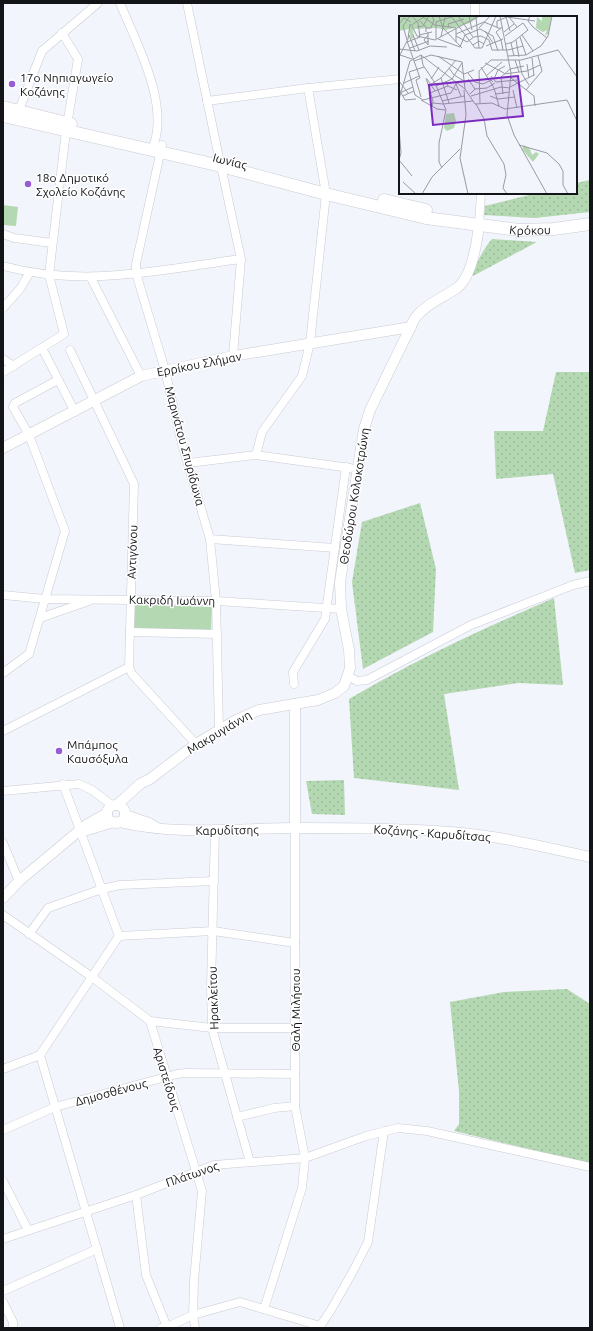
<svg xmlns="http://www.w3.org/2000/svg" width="593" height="1331" viewBox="0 0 593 1331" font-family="Ubuntu,sans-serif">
  <defs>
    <pattern id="grass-dots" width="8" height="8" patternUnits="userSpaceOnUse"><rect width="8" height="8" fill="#b4d8b1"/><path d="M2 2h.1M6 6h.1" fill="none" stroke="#9ab898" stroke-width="1.8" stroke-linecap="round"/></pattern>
  </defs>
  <rect width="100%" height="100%" fill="#f3f5fd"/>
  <g fill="url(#grass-dots)">
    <path d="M590 180V212L535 218 484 215 485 206 537 193H576V183Z"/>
    <path d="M492 239 537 242 473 276 472 274C478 261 483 249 492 239Z"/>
    <path d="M556 372H590V570L575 573 553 474 496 479 494 431H543Z"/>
    <path d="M420 503 436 569 433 632 363 669 352 582 362 522Z"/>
    <path d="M554 598 563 685 519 683 444 694 459 790 354 778 349 699C415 660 484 628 554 598Z"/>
    <path d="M344 780 345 815 312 814 306 781Z"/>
    <path d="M567 989 590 1004V1164L454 1131 459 1124V1091L450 1002 504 992Z"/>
  </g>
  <g fill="#b4d8b1">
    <path d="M3 205 18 207 16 226 3 225Z"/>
    <path d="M134 604 212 607 211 631 133 629Z"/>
  </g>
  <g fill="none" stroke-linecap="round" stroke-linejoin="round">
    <defs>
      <g id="minor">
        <path d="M120 3C137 45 171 105 152 150"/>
        <path d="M187 3 219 158"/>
        <path d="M475 17V3"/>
        <path d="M207 101 308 88 400 79"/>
        <path d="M17 115 42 51 98 3"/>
        <path d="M162 145 136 264V273L165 370 182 444 210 539 216 601 219 729"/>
        <path d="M221 166 241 259 233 356"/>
        <path d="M479 225 481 193"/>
        <path d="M3 234 14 238 52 243"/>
        <path d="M3 266C84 288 159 270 241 259"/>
        <path d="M91 278 141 376"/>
        <path d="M3 308 20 289 30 272"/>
        <path d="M42 348 75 412"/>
        <path d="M70 350 134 484 129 667 132 674 196 744"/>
        <path d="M3 359 14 366"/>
        <path d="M3 372 64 334 49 275 66 131 78 59 62 33"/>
        <path d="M256 455 262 432 302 376 310 343 326 194 308 88"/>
        <path d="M188 463 256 455 350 468"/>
        <path d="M210 539 335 548"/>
        <path d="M3 595 45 599 216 601 341 609"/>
        <path d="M40 618 89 601"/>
        <path d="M130 632 217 634"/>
        <path d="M3 673 29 654 65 531 29 435 13 407 15 403 58 380"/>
        <path d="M348 676 357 681 367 680 471 625 573 585 590 581"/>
        <path d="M294 684 293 672 325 619 346 467"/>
        <path d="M3 731 129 667"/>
        <path d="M63 784 119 936"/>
        <path d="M3 791 79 784 92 790 113 806"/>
        <path d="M215 830 211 986 212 1028 250 1162"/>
        <path d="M3 843 19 881"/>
        <path d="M3 915 92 977 150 1021 202 1191 194 1281 193 1315 195 1328"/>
        <path d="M29 934 48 908 102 889 120 885 214 881"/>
        <path d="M119 936 213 931 295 943"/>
        <path d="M150 1021 212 1028H295"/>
        <path d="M40 1055 120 1328"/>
        <path d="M3 1069 40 1055 119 936"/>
        <path d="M237 1117 274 1108 295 1106"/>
        <path d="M3 1130 55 1107 177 1074 186 1073 295 1074"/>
        <path d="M3 1181 28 1230"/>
        <path d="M136 1195 146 1275 167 1327"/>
        <path d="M3 1239 136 1195 214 1165 305 1158 366 1136 398 1128 427 1131 590 1167"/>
        <path d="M3 1291 97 1249"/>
        <path d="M3 1302 13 1322V1328"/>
        <path d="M264 1309 302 1188 305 1158 295 1106V828"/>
        <path d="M161 1328 167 1327 193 1315 240 1302 320 1326"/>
        <path d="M319 1328 331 1310 352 1273 368 1242 384 1131"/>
      </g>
      <g id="tertiary">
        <path d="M3 448 141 376 233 356 411 327"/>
        <path d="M117 805 140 784 150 779 196 744 236 720 259 710 318 700 335 693 344 686 350 668 349 650 341 609 340 582 364 429 370 410 415 318C426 304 442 298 457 288 472 277 477 242 479 225"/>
        <circle cx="116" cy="814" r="9"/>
        <path d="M125 815 149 823 157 828"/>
        <path d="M119 822C177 836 237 828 296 828 351 828 407 828 462 833 505 837 548 848 590 857"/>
        <path d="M295 828V704"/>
        <path d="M84 831 114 822"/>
        <path d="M3 898 19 881 86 825 107 813"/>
      </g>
      <g id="secondary">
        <path d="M3 107 71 124"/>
        <path id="s1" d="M3 116 221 166 326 194 426 218 519 230 554 229 590 224"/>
        <path d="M384 200 426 210"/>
      </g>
    </defs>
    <use href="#minor" stroke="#c9cbd3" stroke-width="9"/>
    <use href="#tertiary" stroke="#c9cbd3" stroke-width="11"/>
    <use href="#secondary" stroke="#c9cbd3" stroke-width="13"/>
    <use href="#minor" stroke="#fff" stroke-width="8"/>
    <use href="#tertiary" stroke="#fff" stroke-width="10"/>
    <use href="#secondary" stroke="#fff" stroke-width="12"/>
  </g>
  <g fill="#955cd4" stroke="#fff" stroke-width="1.5">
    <circle cx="12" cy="84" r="4"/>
    <circle cx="28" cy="184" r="4"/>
    <circle cx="59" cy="751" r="4"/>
  </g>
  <g text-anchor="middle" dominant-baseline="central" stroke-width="3" stroke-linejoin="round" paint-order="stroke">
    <g font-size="12" fill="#131417" stroke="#fff" text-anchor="start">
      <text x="20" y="77">17ο Νηπιαγωγείο<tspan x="20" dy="14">Κοζάνης</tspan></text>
      <text x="36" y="177">18ο Δημοτικό<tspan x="36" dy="14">Σχολείο Κοζάνης</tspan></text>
      <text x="67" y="744">Μπάμπος<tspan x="67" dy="14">Καυσόξυλα</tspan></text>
    </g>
    <g font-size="12" fill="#131417" stroke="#fff">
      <text transform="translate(230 161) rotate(14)">Ιωνίας</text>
      <text stroke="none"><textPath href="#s1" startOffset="540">Κρόκου</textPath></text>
      <text transform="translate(199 364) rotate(-11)">Ερρίκου Σλήμαν</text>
      <text transform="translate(185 446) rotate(75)">Μαρινάτου Σπυρίδωνα</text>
      <text transform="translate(354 496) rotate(-81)">Θεοδώρου Κολοκοτρώνη</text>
      <text transform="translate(132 552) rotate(-88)">Αντιγόνου</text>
      <text transform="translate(172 600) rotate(1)">Κακριδή Ιωάννη</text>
      <text transform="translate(219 732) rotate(-31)">Μακρυγιάννη</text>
      <text transform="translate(227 830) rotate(-1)">Καρυδίτσης</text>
      <text transform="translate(432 833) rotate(4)">Κοζάνης - Καρυδίτσας</text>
      <text transform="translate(213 998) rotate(-92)">Ηρακλείτου</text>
      <text transform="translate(295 1010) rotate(-90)">Θαλή Μιλήσιου</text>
      <text transform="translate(167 1079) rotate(73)">Αριστείδους</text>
      <text transform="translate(111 1092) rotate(-15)">Δημοσθένους</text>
      <text transform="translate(192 1174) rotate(-19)">Πλάτωνος</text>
    </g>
  </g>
  <g transform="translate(399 16)">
    <rect width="178" height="178" fill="#f3f5fd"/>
    <path d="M143 0H153L149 18 146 19 148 14 144 16 137 12 138 1 143 5ZM55 97 57 105 55 112 48 115 45 112 47 98ZM125 129 131 133 133 139 137 136 140 138 134 146 123 133Z" fill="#b4d8b1"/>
    <path d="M0 0H81L71 7 47 14 38 12 14 13 15 22 12 23 10 13 0 15Z" fill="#b4d8b1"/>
    <path fill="none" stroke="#999ba1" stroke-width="1" d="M40 0 44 12 63 32M52 0 76 32H83L97 0M59 0 74 21M70 0 73 14M101 0 112 57 108 99 115 119 148 178M131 0 129 5 134 11 148 22M24 1 36 9 57 12V26M77 1 80 32M107 1 111 15M110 1 118 11M21 5 27 11V16M85 6 102 13M0 8 5 2 12 6M11 10 26 0M13 10 18 20 36 24 80 0M18 11 24 10 30 0M50 11 49 8 65 3M98 11V5L108 1 136 5M103 11 97 16 102 24 104 34M27 12H32L35 4 33 0M80 12 91 0M86 15 94 27M29 16V29M105 16 115 8M57 18 85 6M10 19 16 35M14 19 20 34M20 19 33 16M123 19 134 35M57 20 68 26M106 20 124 7 129 14 114 26 107 28M42 21 46 1M121 21 127 39M37 23V6L55 0M39 23 61 31M8 24 4 10 11 0M117 24 120 41M8 25 21 62M8 26 21 21 19 7 14 1M68 26 75 21 82 20 90 24 93 34H109M112 27 115 40M29 29 25 24 29 19M74 29 80 25 85 28M87 30 104 23M61 31 66 19 81 13 94 20 99 35M11 32 30 25M0 33 18 35 31 30 48 31M109 34 124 30M1 39 13 43M22 39 24 49 36 67 47 94 40 127V146L43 152M39 40 65 58 75 54M109 40 127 39 142 30 149 20 153 0M0 41 9 23 11 8M133 42 135 60M116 44 120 56M120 44 123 58 130 69M15 45 32 39 63 46 66 73M86 47 105 57M128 48 130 62M82 51 95 72 100 90M50 52 55 59 65 65M111 53 125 50M10 56 16 79 24 84 52 77 58 66M10 56 25 51M69 57 76 66 84 68 92 64 94 66M105 58 128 55 141 49M87 60 103 46M92 60 97 66 118 64M21 62 17 64 22 81M27 62 34 85 33 91M42 62 50 87M112 62 135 80 136 90M28 63 36 75M32 63 40 51M69 63 76 73M95 63 99 54 106 50M0 65 9 77M47 65 49 70 58 74M5 67 20 60M57 68 62 80M29 70 42 62 57 44M37 70 53 63 63 47M111 71 135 59M0 73 6 84 17 83M66 73 76 88 93 87 106 93 168 84 178 105M65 74 67 99 61 142 69 178M114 74 118 92M127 74 143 55 139 40M3 76 14 71M31 77 49 70M71 78 76 73 88 72 96 67M97 78 110 76M104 78 102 61 111 53M4 80 15 75M72 80 102 71 111 72M91 80 99 83 116 81M0 83 11 45 22 39 66 73M22 84 38 93 46 94M43 85 65 80M34 87 44 88 74 85M81 87 80 55 92 44H122L159 34 178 61M77 88 85 103 88 120 105 148 107 159 104 172 108 178M0 113 2 137 0 144M120 129 148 137 160 148 164 155V169L169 178M0 144 13 160M4 166 17 178M23 178 33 161 61 133"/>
    <path fill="#7b2cbf" fill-opacity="0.15" stroke="#7b2cbf" stroke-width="2" d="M119 60 124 100 34 109 30 69Z"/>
    <rect width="178" height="178" fill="none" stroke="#131417" stroke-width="2"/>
  </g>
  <rect width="593" height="1331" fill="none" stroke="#131417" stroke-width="8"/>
</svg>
